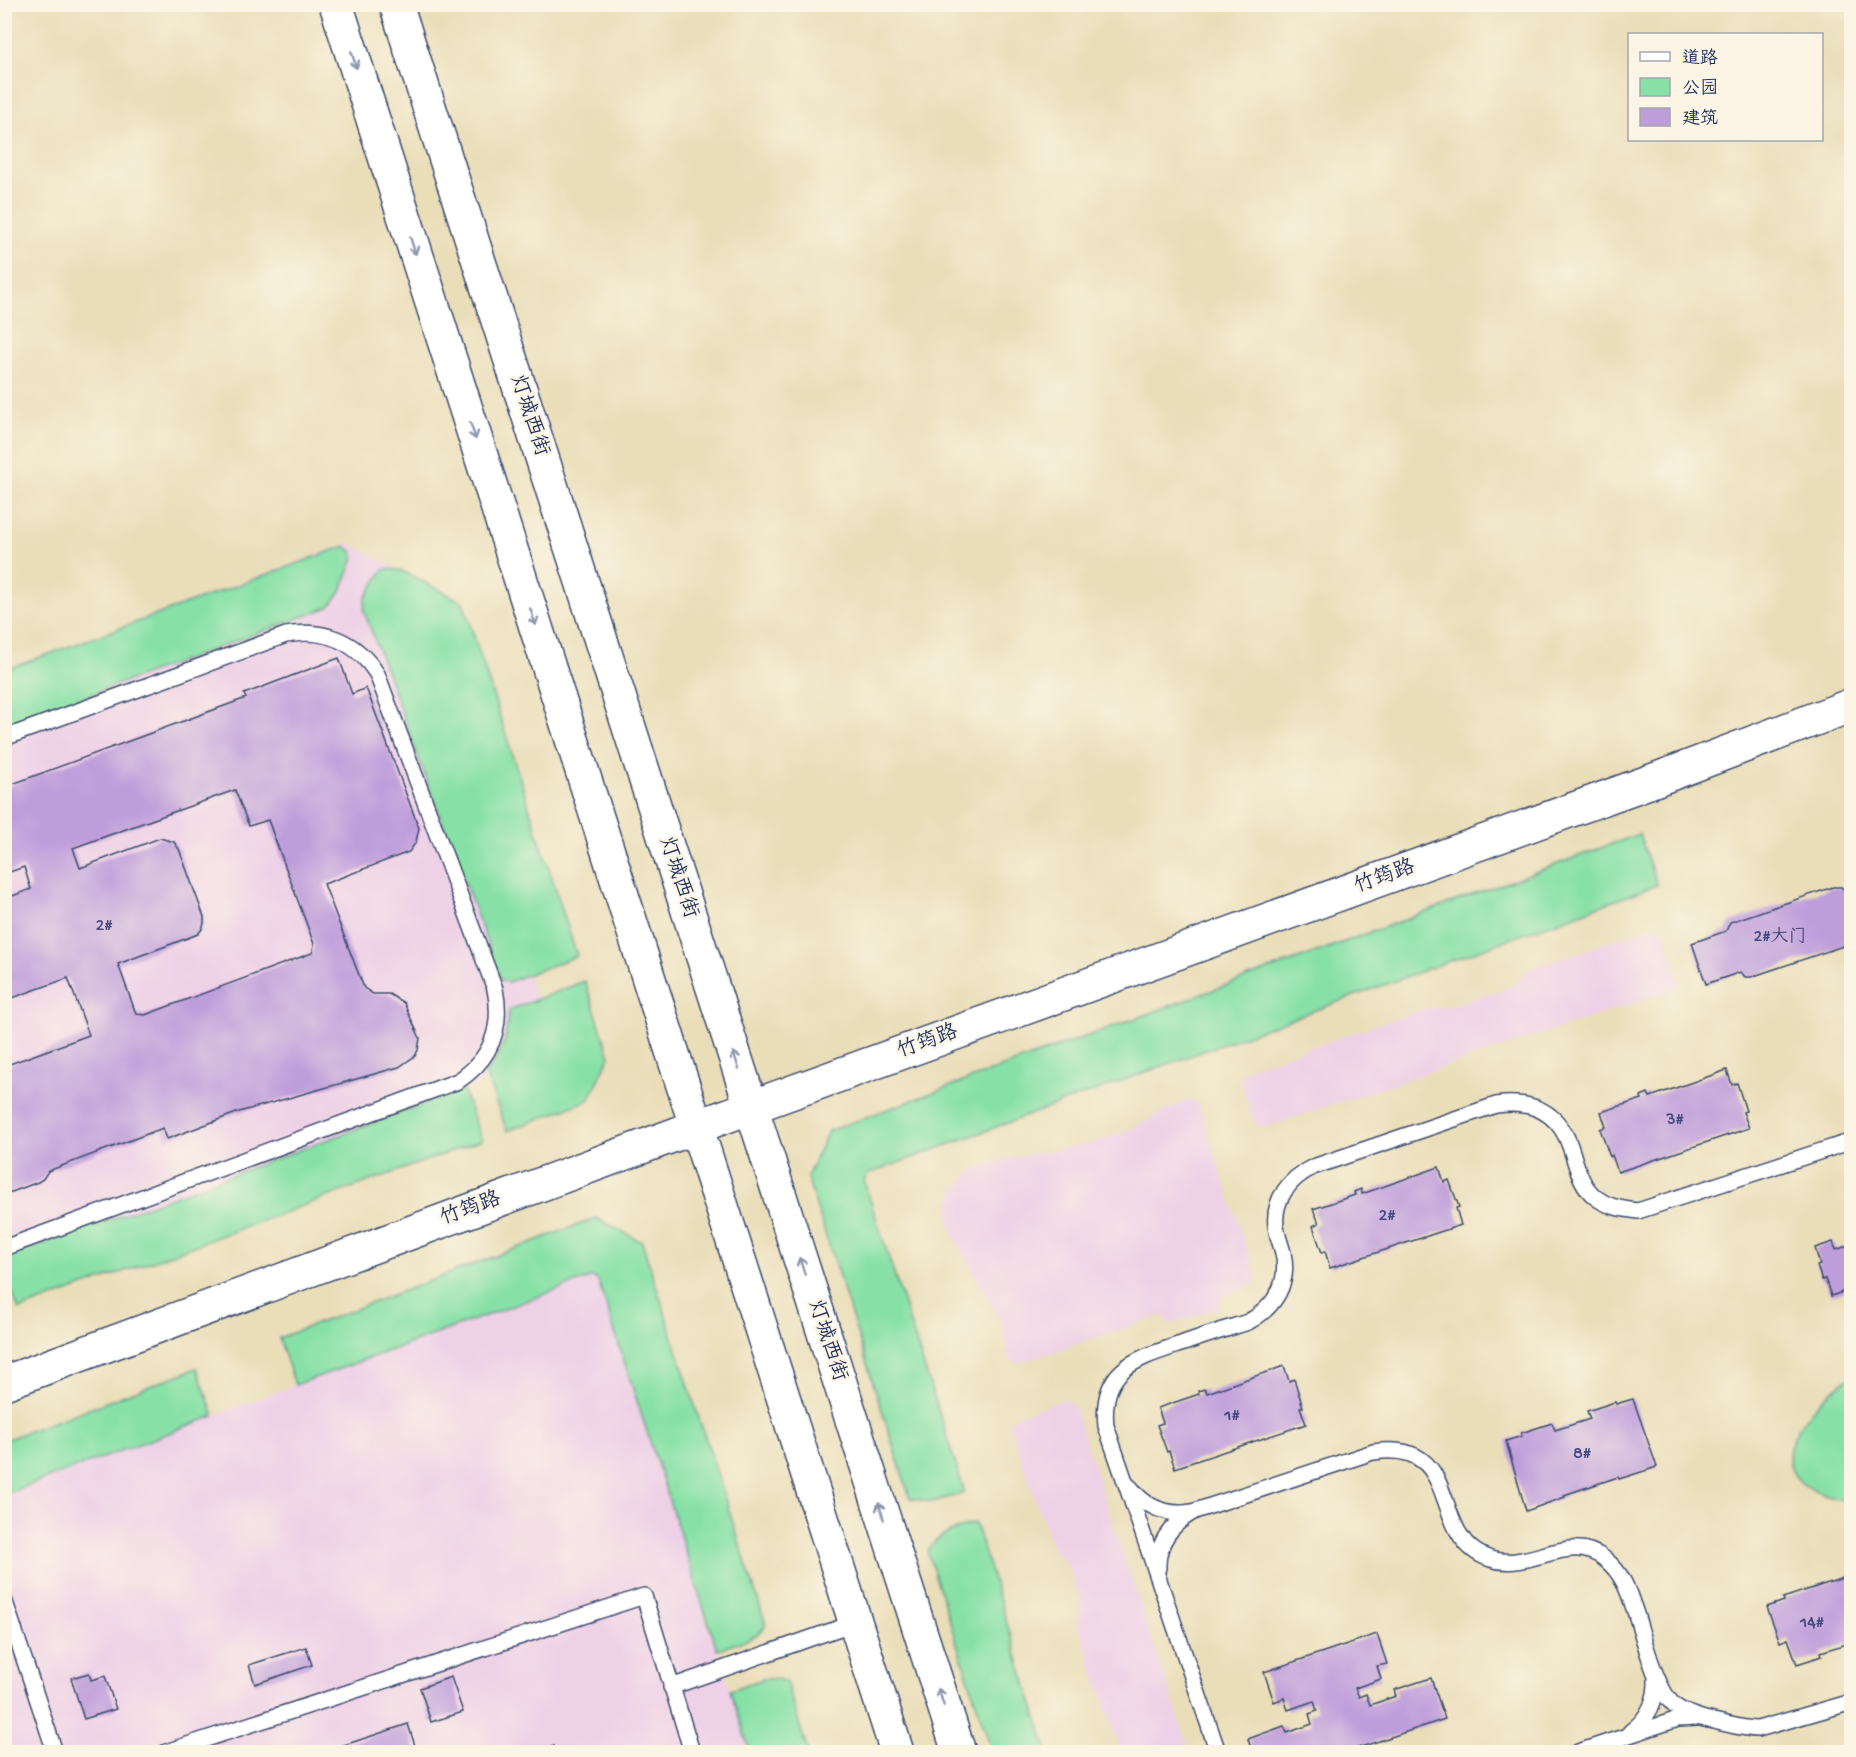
<svg xmlns="http://www.w3.org/2000/svg" width="1856" height="1757" viewBox="0 0 1856 1757" font-family="'Gochi Hand','LXGW WenKai TC',sans-serif">
  <rect width="100%" height="100%" fill="#fcf5e5"/>
  <filter id="ink" filterUnits="userSpaceOnUse"><feTurbulence type="fractalNoise" baseFrequency=".0167" numOctaves="2"/><feDisplacementMap in="SourceGraphic" scale="12" xChannelSelector="R" yChannelSelector="G"/><feConvolveMatrix kernelMatrix="1 2 1 2 8 2 1 2 1" color-interpolation-filters="sRGB"/></filter>
  <filter id="wash" filterUnits="userSpaceOnUse"><feTurbulence type="fractalNoise" baseFrequency=".008" numOctaves="4" result="noise"/><feDisplacementMap in="SourceGraphic" scale="24" xChannelSelector="R" yChannelSelector="G"/><feGaussianBlur stdDeviation="1.35" result="paint"/><feColorMatrix in="noise" values="0 0 0 0 0 0 0 0 0 0 0 0 0 0 0 0 0 1.4 0 .05"/><feComposite in="paint" operator="in"/></filter>
  <g filter="url(#wash)">
    <rect width="100%" height="100%" fill="#eadeb9"/>
    <g fill="#eed0e7">
      <path d="M349 543 396 568 553 1051 550 1058 5 1258V670Z"/>
      <path d="M1652 927H1657L1664 931 1680 980 1678 987 1675 989 1266 1127 1259 1126 1255 1123 1240 1080 1242 1074 1246 1069 1427 1008 1450 1006 1512 986 1529 969Z"/>
      <path d="M1187 1100H1193L1198 1104 1256 1276 1255 1283 1220 1297V1307L1171 1324 1167 1322 1164 1315 1022 1362 1014 1363 1009 1359 1003 1327 997 1314 953 1235 949 1216 951 1198 956 1188 971 1172 988 1164 1014 1157 1090 1144 1129 1130Z"/>
      <path d="M593 1277 598 1280 750 1752H5V1494L295 1385Z"/>
      <path d="M1061 1400H1066L1073 1405 1190 1752H1121L1079 1628 1078 1621 1081 1602 1067 1565 1053 1550 1010 1426 1011 1420 1015 1416Z"/>
    </g>
    <g fill="#87e1a6" stroke="#518882" stroke-width="1.5">
      <path d="M345 546 352 551 354 558 340 593 329 607 5 726V670Z"/>
      <path d="M387 569 400 570 463 602 577 956 508 982 501 980 364 611 365 599 383 570Z"/>
      <path d="M1639 834 1657 885 868 1174 864 1181 965 1493 932 1502 910 1498 807 1177 828 1131Z"/>
      <path d="M585 981 610 1056 589 1100 507 1131 485 1073 497 1058 505 1040 509 1010Z"/>
      <path d="M463 1090 482 1140 19 1310 5 1272V1258Z"/>
      <path d="M596 1218 642 1242 766 1625C755 1641 735 1644 717 1649L598 1280 592 1277 295 1385 279 1338Z"/>
      <path d="M197 1368 214 1416 5 1494V1440Z"/>
      <path d="M1851 1377 1852 1501H1848C1747 1483 1795 1414 1851 1377Z"/>
      <path d="M975 1523 1048 1752H992L927 1551C939 1534 956 1529 975 1523Z"/>
      <path d="M763 1679H777L786 1682 808 1752H750L730 1690Z"/>
    </g>
    <g id="blocks">
      <g fill="#be9ddb" fill-rule="evenodd">
        <path d="M339 658 352 694 366 688 419 828 416 842 409 852 324 884 364 988 373 994H389L404 1003 406 1008 420 1038 418 1050 415 1056 399 1067 239 1112 167 1139 163 1128 48 1171 43 1179 38 1182 12 1192H4V1066L89 1035 68 978 4 1001V899L31 889 24 867 4 874V787L246 698 244 694ZM235 790 249 826 268 820 314 944 313 951 312 953 145 1015 138 1014 135 1011 118 964 198 934 202 929 204 923V917L179 849 174 842 160 838 80 868 73 848Z"/>
        <path d="M1833 887H1841L1846 892 1852 890V943L1751 977H1745L1741 972 1706 984 1692 943 1726 931 1730 922Z"/>
        <path d="M1727 1070 1732 1085 1737 1083 1746 1111 1743 1112 1749 1128 1618 1172 1612 1155 1610 1157 1600 1129 1606 1127 1601 1112 1642 1099 1641 1096 1648 1093 1650 1097Z"/>
        <path d="M1439 1167 1444 1182 1449 1180 1459 1207 1456 1208 1461 1225 1330 1268 1325 1251 1322 1253 1313 1226 1319 1223 1313 1209 1355 1195 1354 1192 1361 1189 1362 1194Z"/>
        <path d="M1833 1242 1836 1250 1852 1244V1289L1831 1296 1825 1279 1822 1280 1817 1266 1820 1265 1815 1248Z"/>
        <path d="M1284 1366 1289 1381 1294 1379 1303 1407H1300L1306 1424 1175 1468 1169 1451 1167 1452 1157 1425 1163 1423 1158 1408 1199 1394 1198 1391 1205 1389 1207 1393Z"/>
        <path d="M1633 1399 1657 1467 1619 1479 1618 1477 1564 1495 1565 1497 1526 1511 1506 1441 1522 1436 1521 1433 1552 1423 1555 1430 1590 1419 1587 1411 1615 1402 1616 1404Z"/>
        <path d="M1852 1575V1642L1821 1652 1822 1656 1797 1664 1788 1639 1780 1642 1767 1607 1784 1601 1783 1598Z"/>
        <path d="M1377 1634 1387 1664 1377 1666 1381 1679 1355 1688 1359 1697 1366 1694 1370 1705 1396 1696 1394 1690 1431 1678 1445 1719 1346 1752H1252L1248 1739 1284 1726 1287 1733 1312 1724 1309 1714 1317 1711 1314 1701 1288 1710 1284 1698 1274 1702 1264 1672Z"/>
        <path d="M306 1647 312 1665 255 1684 249 1665Z"/>
        <path d="M89 1673 91 1680 105 1676 116 1709 84 1719 71 1678Z"/>
        <path d="M451 1677 463 1712 431 1722 420 1688Z"/>
        <path d="M408 1724 417 1752H323Z"/>
        <path d="M554 1746 556 1752H534Z"/>
      </g>
    </g>
  </g>
  <g filter="url(#ink)">
    <use href="#blocks" fill-opacity="0" stroke="#3a496c" stroke-width="1.5"/>
    <g fill="none" stroke-linecap="round" stroke-linejoin="round">
      <defs>
        <g id="lane">
          <path d="M4 738 286 635C324 628 356 641 377 674L495 989C503 1029 491 1059 458 1081L4 1248"/>
          <path d="M1130 1487C1145 1507 1167 1516 1192 1512"/>
          <path d="M1158 1568C1157 1541 1173 1523 1195 1511L1373 1452C1458 1439 1432 1522 1476 1552 1522 1583 1565 1526 1606 1560 1623 1574 1628 1591 1635 1611 1643 1635 1656 1691 1675 1706 1687 1715 1703 1719 1718 1722 1731 1725 1744 1729 1758 1729L1852 1702"/>
          <path d="M4 1599 55 1752"/>
          <path d="M671 1687 854 1623"/>
          <path d="M1630 1732C1648 1719 1657 1701 1656 1678"/>
          <path d="M166 1752 644 1596 692 1752"/>
          <path d="M1218 1752 1106 1426C1100 1368 1136 1359 1181 1344 1203 1336 1226 1329 1248 1322 1274 1308 1290 1284 1283 1253 1281 1244 1277 1236 1276 1226 1273 1199 1290 1178 1313 1167L1496 1105C1531 1100 1558 1111 1570 1146 1576 1163 1580 1184 1594 1196 1607 1207 1622 1209 1638 1211L1852 1141"/>
          <path d="M1578 1752 1678 1719 1697 1718"/>
        </g>
        <g id="secondary">
          <path d="M336 4 897 1752"/>
          <path d="M396 4 959 1752"/>
          <path d="M4 1383 696 1127 1657 779 1852 705"/>
        </g>
      </defs>
      <use href="#lane" stroke="#3a496c" stroke-width="18"/>
      <use href="#secondary" stroke="#3a496c" stroke-width="36"/>
      <use href="#lane" stroke="#fff" stroke-width="15"/>
      <use href="#secondary" stroke="#fff" stroke-width="33"/>
    </g>
    <defs><path id="oneway-shaft" d="M-6 0H5M1.5-3L5.5 0L1.5 3" fill="none" stroke-width="1.6" stroke-linecap="round" stroke-linejoin="round" transform="scale(1.5)"/></defs>
    <g stroke="#8d97ae">
      <use href="#oneway-shaft" transform="translate(354 60) rotate(72)"/>
      <use href="#oneway-shaft" transform="translate(413 246) rotate(72)"/>
      <use href="#oneway-shaft" transform="translate(473 431) rotate(72)"/>
      <use href="#oneway-shaft" transform="translate(533 617) rotate(72)"/>
      <use href="#oneway-shaft" transform="translate(736 1060) rotate(-108)"/>
      <use href="#oneway-shaft" transform="translate(802 1266) rotate(-108)"/>
      <use href="#oneway-shaft" transform="translate(881 1511) rotate(-108)"/>
      <use href="#oneway-shaft" transform="translate(941 1697) rotate(-108)"/>
    </g>
  </g>
  <g text-anchor="middle" dominant-baseline="central" stroke-width="5" stroke-linejoin="round" paint-order="stroke">
    <g font-size="18" fill="#444a7d">
      <text x="104" y="926">2#</text>
      <text x="1780" y="937">2#大门</text>
      <text x="1675" y="1120">3#</text>
      <text x="1387" y="1216">2#</text>
      <text x="1232" y="1416">1#</text>
      <text x="1582" y="1454">8#</text>
      <text x="1812" y="1623">14#</text>
    </g>
    <g font-size="21" fill="#1b2f5e" stroke="#fcf5e5">
      <text transform="translate(528 416) rotate(72)">灯城西街</text>
      <text transform="translate(677 878) rotate(72)">灯城西街</text>
      <text transform="translate(1385 878) rotate(-20)">竹筠路</text>
      <text transform="translate(928 1043) rotate(-20)">竹筠路</text>
      <text transform="translate(471 1210) rotate(-20)">竹筠路</text>
      <text transform="translate(826 1341) rotate(72)">灯城西街</text>
    </g>
  </g>
  <rect width="1856" height="1757" fill="none" stroke="#fcf5e5" stroke-width="24"/>
  <rect x="1628" y="33" width="195" height="108" fill="#fcf5e5" stroke="#a2a6af" stroke-width="1.5"/>
  <rect x="1640" y="52" width="30" height="9" fill="#ffffff" stroke="#a2a6af" stroke-width="1.5"/>
  <text x="1682" y="63" font-size="18" fill="#1b2f5e">道路</text>
  <rect x="1640" y="78" width="30" height="18" fill="#87e1a6" stroke="#a2a6af" stroke-width="1.5"/>
  <text x="1682" y="93" font-size="18" fill="#1b2f5e">公园</text>
  <rect x="1640" y="108" width="30" height="18" fill="#be9ddb" stroke="#a2a6af" stroke-width="1.5"/>
  <text x="1682" y="123" font-size="18" fill="#1b2f5e">建筑</text>
</svg>
